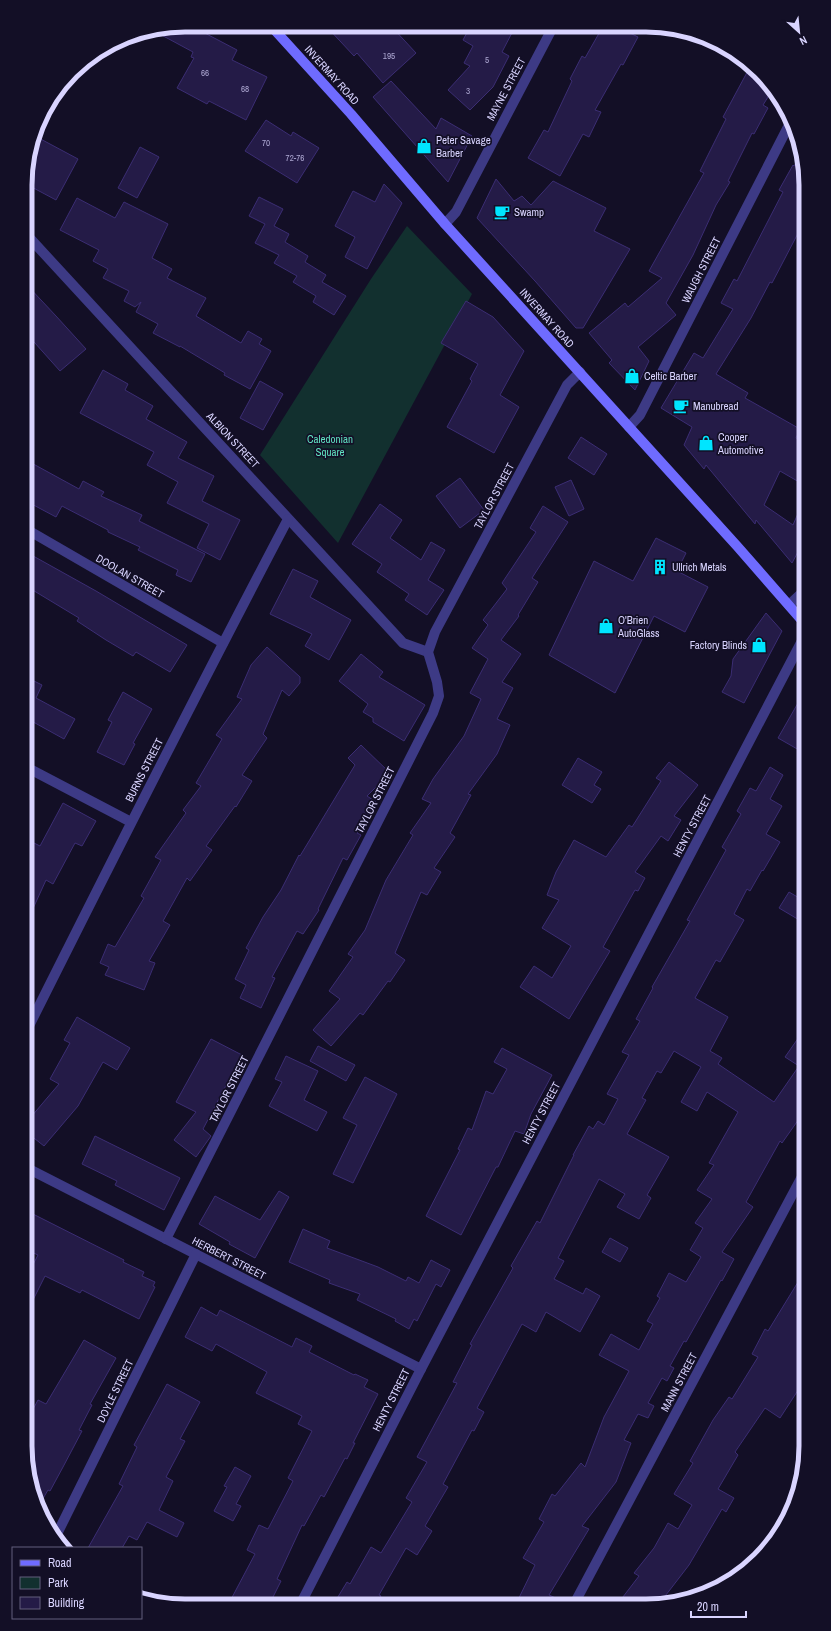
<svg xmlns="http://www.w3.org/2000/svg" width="831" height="1631" viewBox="0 0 831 1631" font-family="'Archivo Narrow',sans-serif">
  <rect width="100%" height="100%" fill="#130f26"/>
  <path fill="#12302f" d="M407 226 472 294 338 543 260 455 371 279Z"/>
  <g fill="#241b47" stroke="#3b2d73">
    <path d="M185 25H202L199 30 237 50 232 60 267 77 246 120 209 101 207 104 177 88 194 58 191 57 193 52 154 31Z"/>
    <path d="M326 26H391L416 53 383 83 357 53 354 56Z"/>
    <path d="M470 27H515L502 52 509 56 493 87 470 110 448 90 470 66 464 63 473 46 463 40Z"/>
    <path d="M602 28H620L638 37 623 65 621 64 595 110 601 112 589 137 583 134 560 176 528 158 544 130 548 132 572 81 570 79 582 56 585 58Z"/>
    <path d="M751 65 773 89 763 105 768 108 754 134 752 133 728 181 730 182 716 205 693 255 666 303 676 315 638 347 649 361 635 390 609 363 612 360 589 333 625 303 628 307 662 278 649 271 704 173 700 171 726 119 723 117Z"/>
    <path d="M391 81 436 129 441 118 472 136 448 182 373 97Z"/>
    <path d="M266 120 291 136 293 132 319 148 297 183 245 151Z"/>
    <path d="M35 136 78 159 56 200 26 184V165Z"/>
    <path d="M140 147 159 157 137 198 118 188Z"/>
    <path d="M801 155 806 185V218L772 283 770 282 751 318 716 374 748 393 745 398 800 429 796 438 806 443V486L780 471 764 505 793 525 806 495V537L792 563 756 520 755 524 706 465 704 469 684 445 692 427 661 408 694 353 703 358 733 309 721 303 734 279 737 281 783 192 779 190 793 165 794 166Z"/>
    <path d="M496 179 514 201 522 196 531 205 553 181 606 208 594 231 630 249 583 328H576L535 281 477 218Z"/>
    <path d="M384 184 402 203 367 269 345 257 355 237 335 226 353 191 375 202Z"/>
    <path d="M259 197 283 209 274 226 289 234 285 242 308 256 305 262 326 275 322 282 346 296 334 315 313 302 316 296 293 282 297 276 274 263 279 255 255 243 265 224 249 216Z"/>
    <path d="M77 198 115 218 124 202 168 224 152 258 172 269 167 278 206 298 196 316 241 343 248 331 262 339 259 344 271 351 250 389 224 375 225 373 180 346V347L153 333 158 324 136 312 141 302 135 307 124 301 129 291 103 278 108 269 93 261 99 250 60 230Z"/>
    <path d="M26 284 56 316 86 349 60 371 26 333Z"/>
    <path d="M466 301 493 317 524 351 500 395 519 407 494 453 447 427 472 381 470 379 478 364 441 343Z"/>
    <path d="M103 370 128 384 125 390 153 406 146 419 187 442 178 458 214 476 202 501 240 520 220 560 197 548 209 524 167 503 178 482 147 465 154 452 80 413Z"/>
    <path d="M260 381 283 394 263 430 240 418Z"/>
    <path d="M581 437 607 454 594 475 568 458Z"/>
    <path d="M26 460 79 489 83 481 104 492 101 496 142 515 139 521 205 554 191 582 176 575 178 570 138 550 140 547 108 532V530L62 506 56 517 26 501Z"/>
    <path d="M460 478 484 510 460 528 436 496Z"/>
    <path d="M571 480 584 509 569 516 555 487Z"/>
    <path d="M380 504 402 520 390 538 421 560 431 542 445 550 428 580 444 590 427 615 405 600 409 594 377 572 382 564 352 544Z"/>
    <path d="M543 506 568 522 532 578 538 582 518 615 519 616 501 640 521 654 502 682 513 688 497 719 510 725 497 754 468 794 471 795 450 833 455 837 434 868 441 872 427 895 421 892 395 953 405 960 390 982 388 981 363 1015 360 1013 331 1046 313 1030 340 999 329 991 353 957 348 954 365 930 386 880 413 835 410 833 431 803 422 799 433 779 464 736 481 699 470 693 488 659 472 648 488 625 483 620 507 589 502 583 536 532 530 528Z"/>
    <path d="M656 538 686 553 677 571 708 587 685 632 654 616 615 693 549 655 594 561 633 581Z"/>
    <path d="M26 552 96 591 187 645 170 672 136 652 133 656 106 640 77 621 79 618 26 586Z"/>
    <path d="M293 569 318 581 310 597 351 620 329 660 305 646 312 634 270 614Z"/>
    <path d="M766 613 782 631 744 703 722 692 731 676 733 659Z"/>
    <path d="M267 647 300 677V683L289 696 282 690 263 734 267 738 242 775 252 781 236 807 235 806 206 846 212 850 190 881 187 878 163 921 170 925 149 961 155 963 144 990 105 975 109 967 100 963 108 944 115 947 144 898 141 896 161 860 155 857 186 813 183 810 201 786 196 783 222 739 216 735 242 699 237 697 251 665Z"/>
    <path d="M361 654 383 672 379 677 425 705 404 741 373 722V718L363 712 368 704 339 681Z"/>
    <path d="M26 677 42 685 36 698 75 719 64 739 26 718Z"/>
    <path d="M806 689V754L778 738Z"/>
    <path d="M123 692 152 709 133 743 135 744 124 765 97 752 112 722 108 720Z"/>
    <path d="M361 745 390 773 367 796 376 802 357 833 361 835 347 860 343 858 318 909 319 910 303 934 297 931 272 977 275 978 261 1008 240 998 246 985 235 979 249 950 246 948 263 917 281 890 299 855 300 856 355 765 348 758Z"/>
    <path d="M578 758 602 772 594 785 601 789 592 803 562 785Z"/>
    <path d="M669 762 698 785 674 816 681 820 668 841 661 836 635 872 645 878 638 891 635 890 603 947 610 951 569 1019 520 987 534 966 552 978 571 946 542 928 559 900 547 895 556 872 574 840 606 857 629 825 632 827 661 781 656 778Z"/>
    <path d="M770 767 783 775 770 799 782 806 766 834 780 842 763 871 762 870 750 891 747 889 734 914 744 920 720 962 716 960 695 998 728 1017 710 1051 722 1058 718 1064 774 1102 799 1066 785 1057 806 1027V1109L782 1143 780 1141 746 1202 753 1207 722 1252 734 1259 722 1281 721 1280 686 1342 684 1341 670 1366 674 1368 667 1381 662 1378 648 1403 654 1406 648 1418 638 1414 624 1440 631 1443 616 1482 582 1526 589 1529 549 1595 567 1603V1606H515L535 1565 523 1558 544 1522 539 1519 552 1494 555 1496 581 1463 585 1467 604 1417 629 1371 599 1355 611 1334 639 1350 653 1324 647 1321 660 1298 657 1296 669 1273 686 1282 701 1257 690 1250 703 1228 695 1223 712 1199 697 1190 714 1165 709 1163 738 1112 707 1092 697 1111 681 1102 701 1067 674 1051 661 1073 657 1071 642 1098 646 1100 627 1134 669 1157 647 1195 651 1198 639 1219 617 1207 625 1194 599 1179 558 1258 564 1261 554 1279 583 1294 586 1288 600 1296 580 1332 546 1312 536 1332 522 1324 477 1408 484 1412 474 1431 472 1430 443 1484 448 1487 425 1526 432 1531 417 1555 406 1548 379 1595 381 1596 375 1605H333L347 1582 350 1584 371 1547 381 1553 412 1502 406 1498 427 1462 417 1457 457 1383 453 1382 472 1345 470 1344 513 1268 511 1266 537 1221 540 1223 574 1155H573L589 1126 593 1129 598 1121 604 1125 618 1099 607 1094 629 1055 622 1052 640 1021 636 1019 653 988 652 987 690 921 687 920 726 850 722 847 741 814 737 811 750 788 756 791Z"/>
    <path d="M63 803 96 821 82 846 75 843 53 884 46 880 26 924V839L40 846Z"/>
    <path d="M789 892 806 902V924L779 908Z"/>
    <path d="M77 1017 130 1048 117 1070 103 1062 78 1106 44 1146 25 1131V1124L59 1084 50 1079 70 1043 64 1040Z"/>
    <path d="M211 1039 242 1055 203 1129 211 1136 196 1157 174 1140 196 1112 176 1102Z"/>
    <path d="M318 1046 355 1065 346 1081 310 1061Z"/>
    <path d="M502 1048 552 1075 531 1114 524 1134 515 1131 498 1167H496L461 1235 426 1216 460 1150 458 1149 468 1128 472 1130 486 1091 493 1094 507 1069 494 1062Z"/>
    <path d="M286 1056 318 1071 304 1100 327 1112 317 1131 269 1106 282 1082 275 1079Z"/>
    <path d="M365 1077 397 1094 353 1183 333 1174 357 1125 343 1118Z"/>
    <path d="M95 1136 180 1178 164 1210 115 1185 117 1181 82 1164Z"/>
    <path d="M279 1191 289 1197 255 1258 229 1244 230 1242 199 1224 215 1196 260 1220Z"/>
    <path d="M25 1210 124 1260 123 1262 144 1272 142 1276 155 1282 153 1286 155 1287 139 1319 82 1290 80 1293 45 1276 25 1316V1280L38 1255 25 1249Z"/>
    <path d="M303 1229 330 1241 327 1248 378 1267 406 1281 408 1277 419 1283 431 1260 450 1270 441 1287 436 1284 417 1321 414 1319 409 1329 395 1321 396 1319 357 1300 360 1294 329 1283 330 1280 289 1262Z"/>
    <path d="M610 1238 628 1248 620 1262 602 1252Z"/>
    <path d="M806 1269V1378L780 1418 765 1408 735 1452 738 1455 718 1489 734 1498 726 1512 722 1509 689 1565 659 1604 646 1606H616L639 1576 634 1573 654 1548 668 1523 678 1529 692 1505 674 1494 693 1463 690 1461 713 1420 729 1397 732 1399 758 1357 752 1354 765 1329 768 1331Z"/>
    <path d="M201 1307 217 1316 220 1310 292 1347 296 1338 312 1346 309 1352 354 1375 355 1374 368 1380 364 1387 378 1394 353 1443H355L347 1459 345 1458 324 1497 321 1495 304 1526 302 1525 277 1579 281 1581 269 1605H228L255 1554 247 1550 259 1525 268 1529 293 1481 288 1478 312 1431 298 1424 302 1416 256 1393 267 1372 216 1344 212 1351 185 1337Z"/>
    <path d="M84 1340 116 1358 90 1404 92 1405 79 1430 82 1431 63 1467 50 1491 48 1490 38 1507 33 1497 25 1446V1424L38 1400 46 1404Z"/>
    <path d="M167 1384 200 1402 180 1439 185 1441 166 1477 173 1481 159 1510 184 1523 177 1537 147 1522 137 1540 129 1536 122 1548H88L123 1486 119 1484 137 1447 134 1445Z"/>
    <path d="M235 1467 251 1476 236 1504 241 1506 233 1521 214 1511 227 1487 224 1486Z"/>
  </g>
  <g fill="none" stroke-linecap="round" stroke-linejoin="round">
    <g stroke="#3d3a85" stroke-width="10">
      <path d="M445 224 456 212 553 27"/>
      <path d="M26 234 403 643 428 652"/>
      <path d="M629 427 640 415 791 121"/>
      <path d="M26 529 223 643"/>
      <path d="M789 605 803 592 806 585"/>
      <path d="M26 767 131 822"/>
      <path d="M25 1034C111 862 198 690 288 519"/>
      <path d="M25 1167 421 1369"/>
      <path d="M166 1239 433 713 439 696 437 682 428 652 435 632 567 385 580 372"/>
      <path d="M55 1538 196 1254"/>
      <path d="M300 1605 421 1369 806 633"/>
      <path d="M573 1606 806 1169"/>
    </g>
    <path stroke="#6f6bff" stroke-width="10" d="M271 26 351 114 445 224 737 546 806 625"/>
  </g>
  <defs>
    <symbol id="shop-bare" viewBox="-9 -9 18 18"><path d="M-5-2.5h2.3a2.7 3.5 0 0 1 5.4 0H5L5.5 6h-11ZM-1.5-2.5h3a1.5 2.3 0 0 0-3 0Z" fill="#00e5ff" stroke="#130f26" stroke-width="2.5" paint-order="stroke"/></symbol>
    <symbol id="cafe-bare" viewBox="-9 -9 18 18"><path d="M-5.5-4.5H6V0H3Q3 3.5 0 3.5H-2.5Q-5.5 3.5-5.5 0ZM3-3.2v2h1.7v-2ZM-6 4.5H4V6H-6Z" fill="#00e5ff" stroke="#130f26" stroke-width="2.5" paint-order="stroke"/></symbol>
    <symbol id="building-bare" viewBox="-9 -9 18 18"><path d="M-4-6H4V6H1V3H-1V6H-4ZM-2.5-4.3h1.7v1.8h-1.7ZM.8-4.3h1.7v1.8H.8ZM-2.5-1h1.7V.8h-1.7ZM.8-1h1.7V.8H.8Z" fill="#00e5ff" stroke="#130f26" stroke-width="2.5" paint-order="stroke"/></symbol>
  </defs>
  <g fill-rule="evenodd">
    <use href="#shop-bare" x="413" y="135" width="22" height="22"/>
    <use href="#cafe-bare" x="491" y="201" width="22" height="22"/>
    <use href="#shop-bare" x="621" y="365" width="22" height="22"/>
    <use href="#cafe-bare" x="670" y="395" width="22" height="22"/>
    <use href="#shop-bare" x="695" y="432" width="22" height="22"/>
    <use href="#building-bare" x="649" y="556" width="22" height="22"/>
    <use href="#shop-bare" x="595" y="615" width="22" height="22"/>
    <use href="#shop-bare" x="748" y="634" width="22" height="22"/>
  </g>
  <g text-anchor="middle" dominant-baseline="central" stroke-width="3.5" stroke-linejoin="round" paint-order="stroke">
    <g font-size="9" fill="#aca6d1">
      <text x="389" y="56">195</text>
      <text x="487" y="60">5</text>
      <text x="205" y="73">66</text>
      <text x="245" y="89">68</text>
      <text x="468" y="91">3</text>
      <text x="266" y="143">70</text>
      <text x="295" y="158">72-76</text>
    </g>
    <g font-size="11" fill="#d9d4ff" stroke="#130f26">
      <text transform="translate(332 75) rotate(48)">INVERMAY ROAD</text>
      <text transform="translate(506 89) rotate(-62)">MAYNE STREET</text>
      <text transform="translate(701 270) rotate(-63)">WAUGH STREET</text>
      <text transform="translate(547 318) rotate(48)">INVERMAY ROAD</text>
      <text transform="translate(233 440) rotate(47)">ALBION STREET</text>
      <text transform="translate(494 496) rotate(-62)">TAYLOR STREET</text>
      <text transform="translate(130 576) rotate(30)">DOOLAN STREET</text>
      <text transform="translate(144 770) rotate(-63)">BURNS STREET</text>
      <text transform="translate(375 800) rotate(-63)">TAYLOR STREET</text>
      <text transform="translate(692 826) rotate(-62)">HENTY STREET</text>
      <text transform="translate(229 1089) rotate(-63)">TAYLOR STREET</text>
      <text transform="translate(541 1113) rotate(-62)">HENTY STREET</text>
      <text transform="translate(229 1258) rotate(27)">HERBERT STREET</text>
      <text transform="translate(679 1382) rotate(-62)">MANN STREET</text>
      <text transform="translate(115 1391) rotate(-64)">DOYLE STREET</text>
      <text transform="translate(391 1400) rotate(-63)">HENTY STREET</text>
    </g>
    <g font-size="11" fill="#d9d4ff" stroke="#130f26" text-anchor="start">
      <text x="436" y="140">Peter Savage<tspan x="436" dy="13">Barber</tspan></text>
      <text x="514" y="212">Swamp</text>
      <text x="644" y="376">Celtic Barber</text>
      <text x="693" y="406">Manubread</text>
      <text x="718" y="437">Cooper<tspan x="718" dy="13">Automotive</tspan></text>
      <text x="672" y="567">Ullrich Metals</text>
      <text x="618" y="620">O'Brien<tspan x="618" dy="13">AutoGlass</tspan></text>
      <text x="747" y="645" text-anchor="end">Factory Blinds</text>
    </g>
    <g font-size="11" fill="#5fe0c0" stroke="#130f26">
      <text x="330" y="439">Caledonian<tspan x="330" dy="13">Square</tspan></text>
    </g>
  </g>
  <path d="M0 0H831V1631H0ZM185 32H646A153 153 0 0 1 799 185V1446A153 153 0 0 1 646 1599H185A153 153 0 0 1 32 1446V185A153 153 0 0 1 185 32Z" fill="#130f26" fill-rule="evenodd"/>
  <path fill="none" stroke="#d9d4ff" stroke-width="5" d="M185 32H646A153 153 0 0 1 799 185V1446A153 153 0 0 1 646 1599H185A153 153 0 0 1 32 1446V185A153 153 0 0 1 185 32Z"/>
  <rect x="12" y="1547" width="130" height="72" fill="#130f26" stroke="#625e7d"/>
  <rect x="20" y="1560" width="20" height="6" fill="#6f6bff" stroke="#625e7d"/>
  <text x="48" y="1567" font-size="12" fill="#d9d4ff">Road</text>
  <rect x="20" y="1577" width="20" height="12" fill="#12302f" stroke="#625e7d"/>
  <text x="48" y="1587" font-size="12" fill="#d9d4ff">Park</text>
  <rect x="20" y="1597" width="20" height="12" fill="#241b47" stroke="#625e7d"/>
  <text x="48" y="1607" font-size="12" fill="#d9d4ff">Building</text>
  <g transform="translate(799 32) rotate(153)" stroke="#130f26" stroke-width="3" paint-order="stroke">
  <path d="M0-3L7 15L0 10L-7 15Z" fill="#d9d4ff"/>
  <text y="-6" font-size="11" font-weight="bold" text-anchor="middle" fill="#d9d4ff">N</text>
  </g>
  <path d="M691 1611v6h55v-6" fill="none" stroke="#d9d4ff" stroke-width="2"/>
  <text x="697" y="1611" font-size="12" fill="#d9d4ff" stroke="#130f26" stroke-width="3" paint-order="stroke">20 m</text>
</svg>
